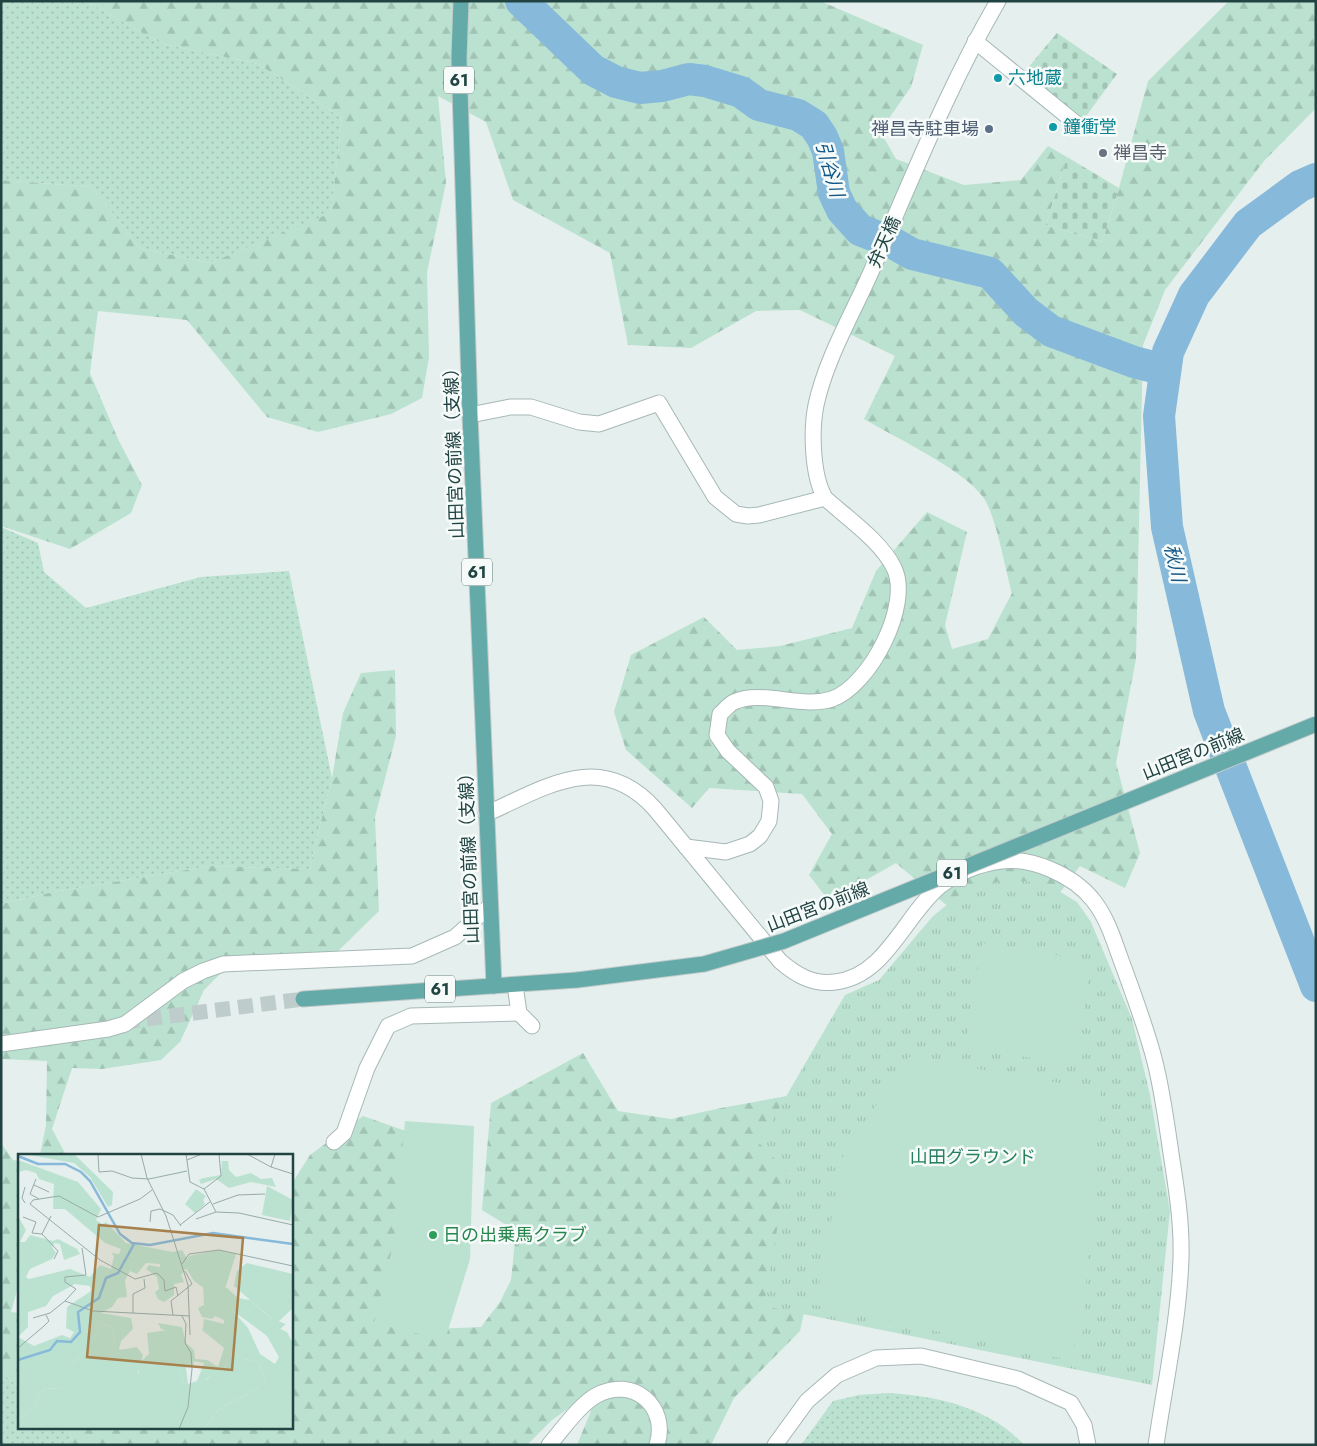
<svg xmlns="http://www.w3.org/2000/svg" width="1317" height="1446" viewBox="0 0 1317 1446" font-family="Jost,'Noto Sans JP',sans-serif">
  <defs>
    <pattern id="grass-dots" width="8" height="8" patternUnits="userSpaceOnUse" patternTransform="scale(1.25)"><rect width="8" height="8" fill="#bbe2d0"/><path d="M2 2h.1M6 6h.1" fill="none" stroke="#a0c3b4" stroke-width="1.8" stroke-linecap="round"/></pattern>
    <pattern id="forest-firs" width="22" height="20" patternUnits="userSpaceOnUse" patternTransform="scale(1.25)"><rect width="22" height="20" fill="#bbe2d0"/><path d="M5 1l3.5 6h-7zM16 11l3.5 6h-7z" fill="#a0c3b4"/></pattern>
    <pattern id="cemetery-stones" width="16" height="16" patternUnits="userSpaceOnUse" patternTransform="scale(1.25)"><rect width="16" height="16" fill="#bbe2d0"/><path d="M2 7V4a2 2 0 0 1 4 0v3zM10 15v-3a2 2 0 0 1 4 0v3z" fill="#a0c3b4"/></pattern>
    <pattern id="park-tufts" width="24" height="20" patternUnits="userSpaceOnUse" patternTransform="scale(1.25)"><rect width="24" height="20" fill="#bbe2d0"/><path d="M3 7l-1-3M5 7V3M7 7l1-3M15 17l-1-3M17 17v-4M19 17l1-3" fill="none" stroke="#a0c3b4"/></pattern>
  </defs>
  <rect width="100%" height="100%" fill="#e5efed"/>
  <g fill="url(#grass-dots)">
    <path d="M1 1H86L163 44 258 64 342 118 331 214 210 263 140 248 92 187 1 180Z"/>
    <path d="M1 527 38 543 44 572 86 608 201 577 289 571 332 778 309 869 210 866 53 892 1 904Z"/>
    <path d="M1 1372 19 1387V1427H69L73 1445H1Z"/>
    <path d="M888 1393C937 1396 989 1407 1024 1445H801L833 1401 859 1395Z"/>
  </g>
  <g fill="url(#forest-firs)">
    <path d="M86 1H820L923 45 911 87 880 131 896 159 964 185 1021 180 1048 146 1067 157 1046 225 1102 242 1119 188 1148 81 1229 1H1316V108L1264 161 1165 290 1143 345 1136 659 1116 763 1140 853 1125 888 1080 866 1024 940 968 923 896 863 829 901 809 875 832 834 802 794 709 788 692 808 626 750 614 712 631 655 704 617 737 650 780 646 852 628 876 571 927 512 967 532 945 625 952 649 988 639 1012 593C1005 568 997 521 985 500 969 472 894 437 864 419L895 356 800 310 756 311 691 348 628 345 610 253 513 200 486 122 438 96 446 183 427 272 429 357 422 398 391 414 318 432 267 417 187 320 98 311 90 373 118 439 142 485 131 513 70 549 1 526V180L92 187 140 248 210 263 331 213 342 118 258 64 163 44Z"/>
    <path d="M395 670 396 736 375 817 379 911 337 952 222 972 204 990 180 1042 161 1060 102 1069 72 1068 52 1129 66 1155H40L46 1125 47 1061 1 1059V904L53 892 210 866 309 869 332 778 343 713 361 673Z"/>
    <path d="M583 1053 618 1111 671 1119 721 1108 814 1091 846 1117 800 1331 734 1398 711 1445H577L591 1411 586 1396 552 1420 527 1445H73L69 1427H291V1185L310 1155 363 1116 417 1135 434 1329 481 1327 500 1302 511 1280 516 1231 482 1210 491 1103Z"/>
    <path d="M1 1143 13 1160 19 1161V1283L11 1312 19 1313V1387L1 1372Z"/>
  </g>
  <g fill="url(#cemetery-stones)">
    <path d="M1057 33 1117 74 1081 123 1022 75Z"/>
    <path d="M1067 157 1119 188 1102 242 1046 225Z"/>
  </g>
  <path fill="url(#park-tufts)" d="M1026 881 1052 887 1077 902 1091 922 1132 1019 1150 1095 1170 1211 1152 1385 764 1306 787 1171 759 1143 845 995 879 980 933 916 963 892 996 882Z"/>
  <g fill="#bbe2d0">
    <path d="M982 943 1092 961 1074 1065 965 1047Z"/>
    <path d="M909 1057 1101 1090 1082 1339 1059 1358 815 1305 844 1152Z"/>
    <path d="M405 1121 474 1126 470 1259 445 1340 374 1323 394 1241Z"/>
  </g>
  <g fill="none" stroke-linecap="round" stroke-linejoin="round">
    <g stroke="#87b9da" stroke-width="32">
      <path d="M521 1 593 70 616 82 640 88 662 86 689 79 705 81 741 92 759 105 798 115 814 125 822 137 828 151 834 193 842 210 860 230 893 243 912 254 990 273 1026 312 1051 331 1134 362 1165 370"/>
      <path d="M1316 179 1300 186 1248 224 1194 295 1168 352 1159 416 1167 527 1209 711 1316 986"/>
    </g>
    <path stroke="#becdcb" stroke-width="15" stroke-dasharray="15 8" stroke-linecap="butt" d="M124 1022 303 999"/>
    <defs>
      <g id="minor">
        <path d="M975 41 1078 125"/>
        <path d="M470 415 510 407H531L579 422 599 424 659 403 715 497 736 514 748 516 759 515 825 498"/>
        <path d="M486 814C546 787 601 749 655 809L780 961C796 975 813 985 835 982 886 976 904 916 940 886 957 873 979 864 1001 861 1032 857 1073 875 1093 900 1109 920 1115 945 1124 968 1135 999 1147 1030 1155 1062 1163 1094 1167 1127 1172 1160 1177 1192 1182 1225 1181 1258 1179 1320 1165 1383 1156 1445"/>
        <path d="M686 847 726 852 750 844 760 836 769 821 771 801 766 787 728 751 717 735 720 714C724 711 729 704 734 702 761 689 801 709 832 699 870 686 912 604 894 568 882 542 846 517 825 498 812 476 811 430 816 405 826 359 852 315 871 272 911 181 948 87 998 1"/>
        <path d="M515 985 519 1013 532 1026"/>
        <path d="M1 1044 108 1029 125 1024 183 981 203 971 223 964 412 956 455 937 490 906"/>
        <path d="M334 1142 344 1133 367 1068 388 1026 411 1016 519 1013"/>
        <path d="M549 1445C562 1430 580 1404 597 1395 633 1376 669 1406 657 1445"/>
        <path d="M775 1445 807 1401 837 1375 876 1358 921 1356 1018 1379 1071 1403 1084 1425 1088 1445"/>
      </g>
      <g id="major">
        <path d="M461 1 459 58 470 415 494 986"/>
        <path d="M303 999 577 980"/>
      </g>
    </defs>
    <use href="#minor" stroke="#a6b8b7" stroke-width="17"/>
    <use href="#major" stroke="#c1cbca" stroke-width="17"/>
    <use href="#minor" stroke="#fff" stroke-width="15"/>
    <use href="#major" stroke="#64aaa9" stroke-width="15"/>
    <defs>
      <path id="major-bridge" d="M577 980 704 964 784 941 1316 724"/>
    </defs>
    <use href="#major-bridge" stroke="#c1cbca" stroke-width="17" stroke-linecap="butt"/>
    <use href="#major-bridge" stroke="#64aaa9" stroke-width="15"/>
  </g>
  <g fill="#0f9aa8" stroke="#f6fbfa" stroke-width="2">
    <circle cx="998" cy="78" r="5"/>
    <circle cx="1053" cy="127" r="5"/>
  </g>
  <circle fill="#5c6f8a" stroke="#f6fbfa" stroke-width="2" cx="989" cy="129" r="5"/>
  <circle fill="#6b7280" stroke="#f6fbfa" stroke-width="2" cx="1103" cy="153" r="5"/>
  <circle fill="#2e9e5b" stroke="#f6fbfa" stroke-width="2" cx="433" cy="1235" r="5"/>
  <g text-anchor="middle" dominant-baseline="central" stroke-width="5" stroke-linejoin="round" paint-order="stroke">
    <g fill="#f6fbfa" stroke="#617b7a" stroke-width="1">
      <rect x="444" y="66.5" width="30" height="27" rx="4"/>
      <rect x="462" y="558.5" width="30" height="27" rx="4"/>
      <rect x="937" y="859.5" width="30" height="27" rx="4"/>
      <rect x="425" y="975.5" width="30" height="27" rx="4"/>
    </g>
    <g font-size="16" font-weight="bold" fill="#214443">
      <text x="459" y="80">61</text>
      <text x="477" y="572">61</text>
      <text x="952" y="873">61</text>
      <text x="440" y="989">61</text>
    </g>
    <g font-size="18" fill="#0d838f" stroke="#f6fbfa" text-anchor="start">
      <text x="1008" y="78">六地蔵</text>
      <text x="1063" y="127">鐘衝堂</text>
    </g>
    <g font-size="18" fill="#4e5e75" stroke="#f6fbfa" text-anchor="end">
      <text x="979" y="129">禅昌寺駐車場</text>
    </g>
    <g font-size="18" fill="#5b616d" stroke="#f6fbfa" text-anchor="start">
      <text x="1113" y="153">禅昌寺</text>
    </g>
    <g font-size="18" fill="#214443" stroke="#f6fbfa">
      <text transform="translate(884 242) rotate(-66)">弁天橋</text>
      <text transform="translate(454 449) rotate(-92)">山田宮の前線（支線）</text>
      <text transform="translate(1193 754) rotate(-22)">山田宮の前線</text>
      <text transform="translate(469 854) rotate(-92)">山田宮の前線（支線）</text>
      <text transform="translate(818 907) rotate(-21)">山田宮の前線</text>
    </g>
    <g font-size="18" fill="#26805f" stroke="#f6fbfa">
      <text x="973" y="1157">山田グラウンド</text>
    </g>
    <g font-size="18" fill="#27864d" stroke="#f6fbfa" text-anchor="start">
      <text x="443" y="1235">日の出乗馬クラブ</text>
    </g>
    <g font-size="19" font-style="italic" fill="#135787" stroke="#f6fbfa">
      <text transform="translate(830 169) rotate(74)">引谷川</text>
      <text transform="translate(1175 563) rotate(77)">秋川</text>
    </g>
  </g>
  <g transform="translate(18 1154)">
    <rect width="275" height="275" fill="#e5efed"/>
    <path d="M229 109 275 120 274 155 259 169 216 132 219 117ZM84 170 93 172 97 184 95 191 121 219V209L131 200 129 179 150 176 159 180V205L165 231 188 226 198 216 205 217 210 209 226 205 240 208 247 225 238 235 200 256 187 275H0V266L17 253 20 241 28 234 44 235 54 223V210L70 194Z" fill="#bbe2d0"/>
    <path d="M6 0H56L95 38 94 51 90 53 72 23 56 9ZM0 6 60 28 83 55 78 66 84 70 88 68 108 89 155 98 164 96 172 109 163 121 166 128 156 130V141L146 148 140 145 137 138 141 135 139 123 128 115 131 111 142 113V110L128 109 119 120 112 117 107 126 109 143 100 144 94 153 83 159 113 164 115 175 103 187 101 196 119 193 125 201 117 229 100 227 87 208 89 195 95 191 97 184 93 172 84 170 70 194 54 210V223L58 226 54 232 44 235 28 234 20 241 17 253 0 266V62L8 76 2 88H7L12 81 35 87 40 85 59 95 62 100 46 106 42 90 37 89 34 93 38 99 34 105 12 115 8 123 11 125 52 115 72 123 82 111 93 115 96 102 93 99 101 100 103 95 87 89 47 55H35L36 30 21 25 18 19 8 16 0 18ZM57 130 72 132 73 137 49 153 48 174 56 178 52 184 44 181 16 192 0 183 10 173V158L28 152 35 142ZM204 7H210L211 16 218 23 233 19 243 25 254 24 258 33 233 28 211 34 198 25 183 30 181 26 185 24 203 21ZM178 35 188 42 185 46 187 50 177 59 167 50ZM188 128 209 134 220 144 232 146 254 165 268 170 262 175 269 178 275 190V275H187L200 256 238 235 247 225 240 208 226 205 222 209H210L204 217H198L180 232 168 234 165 231 159 205V180L143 175 140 169 164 173 168 189 176 196 177 205 189 206 200 213 206 194 184 176 186 171H206V166L197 162 194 165 184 163 180 154 186 151 185 131ZM214 156 249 182 261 203 257 210 242 200 230 174ZM176 207 186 209 185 212 179 227 170 230 168 214 175 212Z" fill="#bbe2d0" fill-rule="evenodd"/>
    <path d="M200 96 218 100 206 138 193 134 190 137 176 127 166 111 171 102Z" fill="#bbe2d0"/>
    <path d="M249 32 275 46 272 67 244 61ZM188 102 214 109 207 133 192 129 183 121ZM186 165 207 170 205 177 185 172Z" fill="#bbe2d0"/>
    <path fill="none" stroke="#87b9da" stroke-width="2.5" d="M0 2 20 10H47L63 18 72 27 102 80 114 89 132 91 195 79 275 90M0 206 32 196 39 187 53 188 62 178 60 158 81 144 88 124 100 119 116 90"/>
    <path fill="none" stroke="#97aba9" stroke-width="1" d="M80 0 81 18 94 17 114 24 131 25 169 17M123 0 129 24 148 62 170 131 172 181M168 0 172 28 186 35 198 58M229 0 253 13M257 0 253 13 275 20M169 6 184 0M18 25 12 40 21 45M16 31 31 38M186 35 203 22 201 0M134 36 122 45 80 63 41 42 15 46 12 50 82 106 117 125 139 119 146 126 147 137 158 133 160 142M7 49 4 44 7 33M195 50 220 41 247 40M5 63 18 68 14 79 24 80 33 62M178 65 198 58 221 59 275 71M132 68 133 57 142 55 155 61 163 72M162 71 193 47M24 80 40 97 36 105M164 110 171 100 201 96 275 112M47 147 58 135 47 128V123L68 121 64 94M115 159V140L127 134 126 125M155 161 153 147 174 130 167 117M15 164 32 159 47 147 75 157 172 162M0 194 26 172 31 167 28 161M161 275 170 253 174 215 173 199 167 189 168 170 164 162"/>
    <path fill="#a6804d" fill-opacity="0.15" stroke="#a6804d" stroke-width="2.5" d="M81 71 225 84 214 216 69 203Z"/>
    <rect width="275" height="275" fill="none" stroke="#214443" stroke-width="2.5"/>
  </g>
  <rect width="1317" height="1446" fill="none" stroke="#214443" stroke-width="5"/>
</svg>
